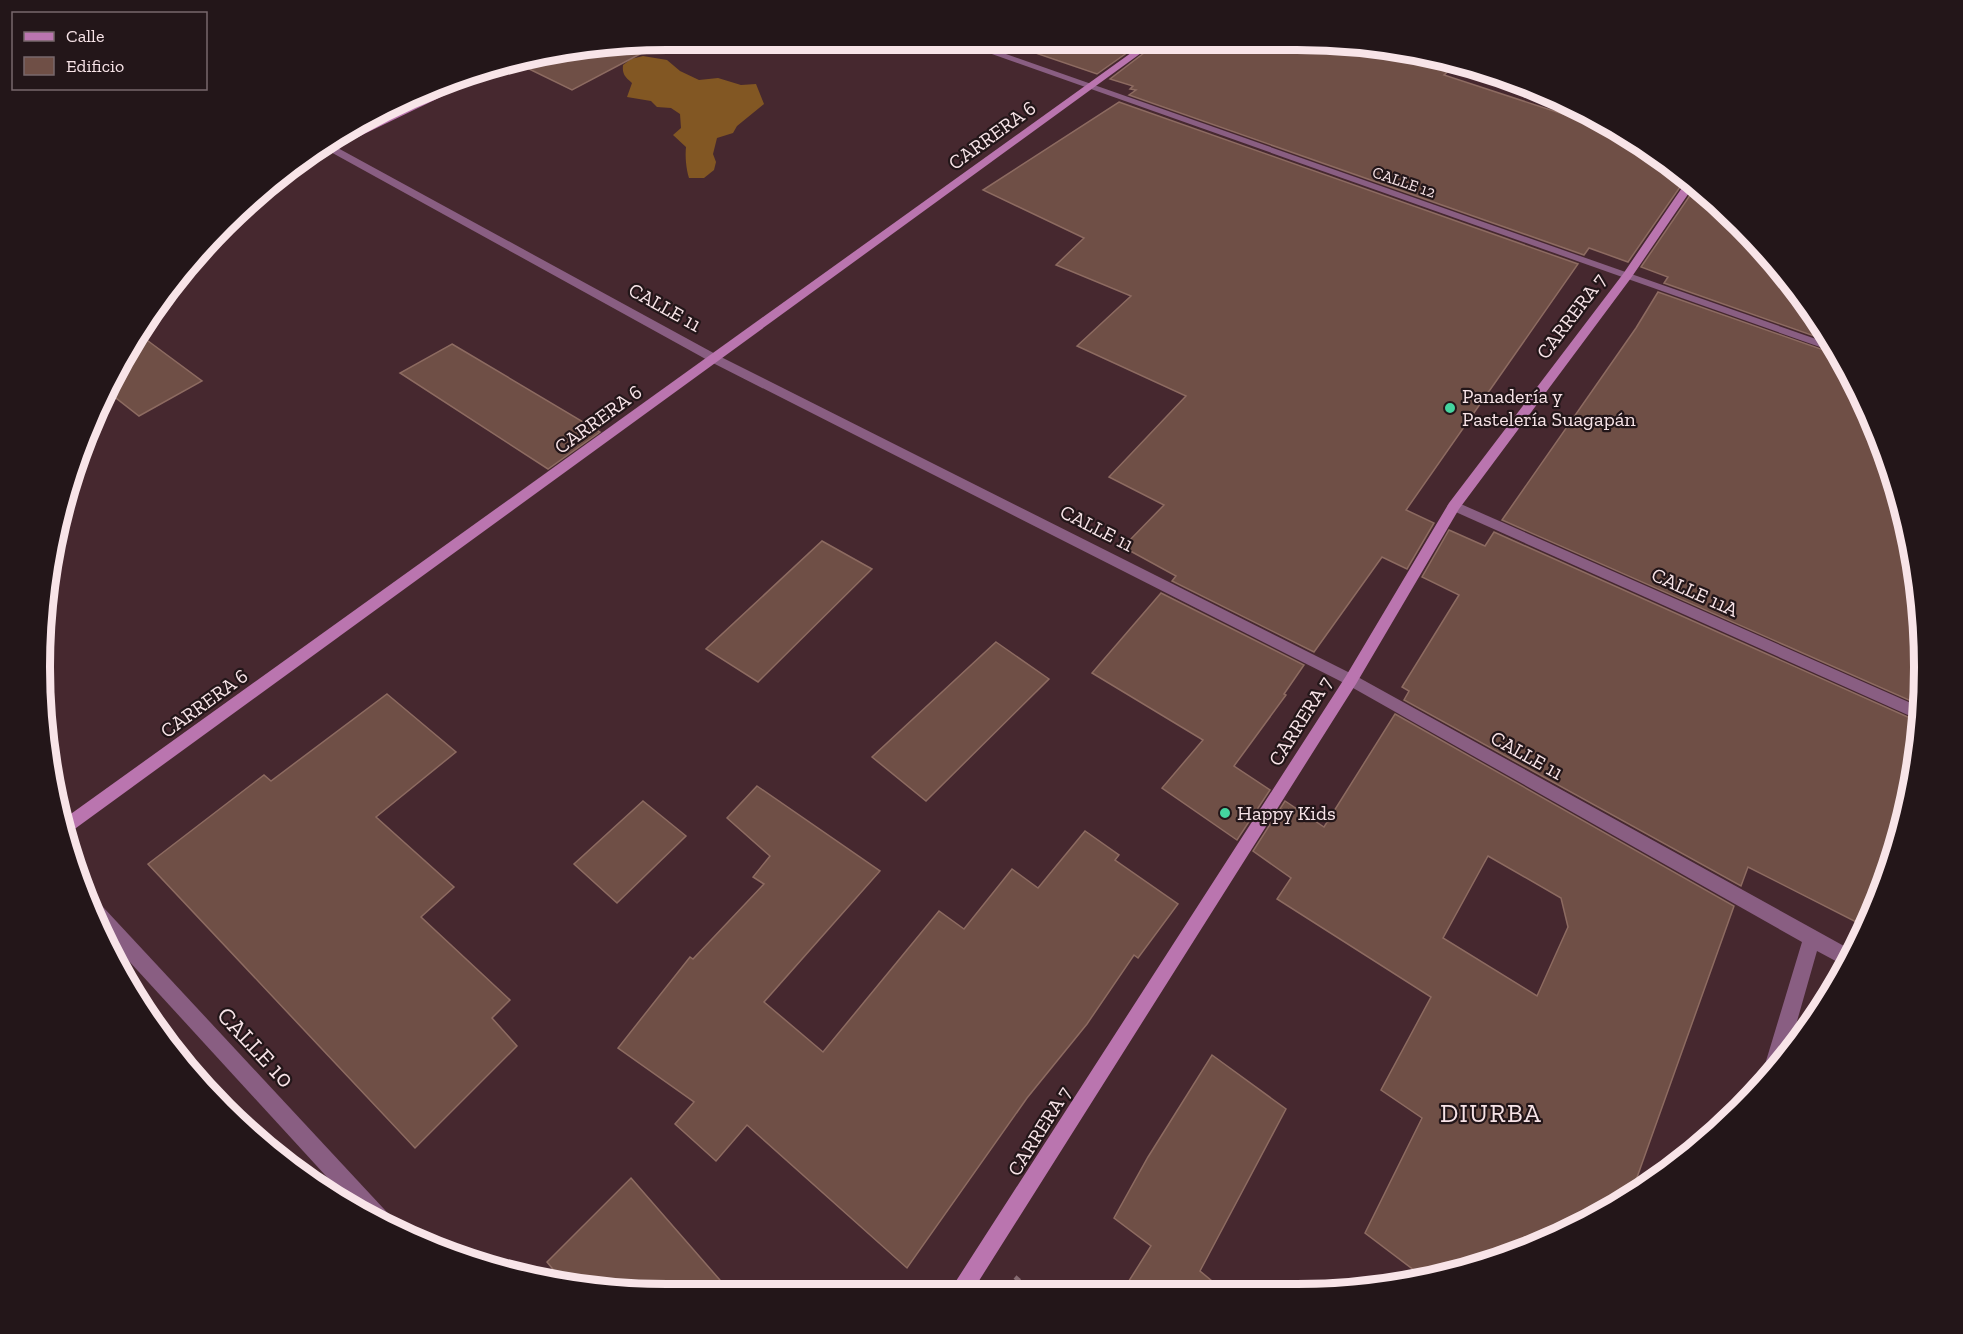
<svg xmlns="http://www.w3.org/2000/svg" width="1963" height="1334" viewBox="0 0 1963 1334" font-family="'Zilla Slab',serif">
  <rect width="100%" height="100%" fill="#46282f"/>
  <path fill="#825723" d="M643 56 667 60 680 71 699 80 718 78 741 85 756 84 764 104 737 126 733 133 717 138 713 154 716 162 714 170 704 178H689C686 169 685 156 686 147L673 135 681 128 680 114 671 108 657 107 651 101 627 97 632 83C625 77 622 74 623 65L631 59Z"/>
  <g fill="#6f4f46" stroke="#8d6b61" stroke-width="1.5" fill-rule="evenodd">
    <path d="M1296 39 1396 49 1453 67 1444 75 1621 133 1687 177 1628 262 1589 248 1584 255 1129 95 1136 90 1130 89 1133 86 1110 79 1161 40Z"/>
    <path d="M1133 40H1145L1097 74 1018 47 1019 41Z"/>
    <path d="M585 44H659L572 90 525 67 566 49Z"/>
    <path d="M1119 102 1578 264 1406 510 1434 523 1407 569 1382 557 1314 652 1172 581 1176 576 1123 547 1164 505 1109 477 1186 396 1077 346 1131 296 1056 265 1084 238 983 190Z"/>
    <path d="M1697 185 1740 223 1818 318 1831 342 1664 283 1668 277 1641 267Z"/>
    <path d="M1658 292 1838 355 1876 426 1912 544 1924 667 1920 705 1502 520 1636 328Z"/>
    <path d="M140 335 202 381 139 416 107 391Z"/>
    <path d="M452 344 600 432 548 469 400 373Z"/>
    <path d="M1449 530 1485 546 1494 532 1919 722 1912 789 1876 907 1866 927 1748 867 1741 886 1404 700 1409 691 1402 687 1459 595 1422 577Z"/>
    <path d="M822 541 872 569 758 682 706 649Z"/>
    <path d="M1161 593 1304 665 1284 694 1286 695 1234 766 1270 790 1237 840 1162 788 1203 740 1092 673Z"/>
    <path d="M996 642 1049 679 926 801 872 757Z"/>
    <path d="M387 694 456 752 376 817 454 887 421 917 510 1000 492 1018 517 1046 415 1148 148 864 264 775 271 781Z"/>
    <path d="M1395 714 1734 906 1630 1197 1537 1247 1427 1280 1365 1233 1422 1118 1381 1090 1431 997 1277 899 1291 878 1253 851 1285 801 1324 827ZM1488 856 1561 898 1568 927 1537 996 1443 938Z"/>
    <path d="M757 786 880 871 764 1002 823 1052 939 911 964 929 1012 869 1038 888 1085 831 1119 855 1115 860 1178 904 1138 958 1134 955 1087 1024 1027 1098 907 1268 747 1125 716 1161 675 1124 694 1102 618 1048 690 957 693 959 764 884 753 877 770 856 727 818Z"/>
    <path d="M643 801 686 836 617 903 574 864Z"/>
    <path d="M1212 1055 1286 1109 1200 1271 1229 1295H1120L1151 1246 1114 1218 1148 1157Z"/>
    <path d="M631 1178 733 1295H667L566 1285 547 1262Z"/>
  </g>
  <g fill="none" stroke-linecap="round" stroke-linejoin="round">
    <path stroke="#856b71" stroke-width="4.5" stroke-dasharray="6 4" stroke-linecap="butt" d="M1015 1277 1036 1295"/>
    <g fill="#895e82" fill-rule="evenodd">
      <path d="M969 41 1833 345 1837 353 958 42Z"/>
      <path d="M1491 78 1505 81 1580 108H1574L1491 82Z"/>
      <path d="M325 141 719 356 1356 676 1853 951 1845 966 1817 951 1788 1053 1766 1078 1763 1071 1802 942 1346 684 711 362 318 145Z"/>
      <path d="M1454 501 1920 707 1919 720 1449 509 1447 506Z"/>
      <path d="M84 891 90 893 397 1223 400 1230 399 1233 389 1230 359 1212 94 923 82 892Z"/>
    </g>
    <g fill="#ba75af" fill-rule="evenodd">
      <path d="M1149 40H1159L65 836 61 821Z"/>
      <path d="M506 63 505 66 300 165H293L307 154 489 67Z"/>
      <path d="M1688 179 1695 184 1631 278 1459 509 1356 684 970 1295H947L1346 676 1449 503 1623 274Z"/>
    </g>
  </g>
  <g fill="#44d49f" stroke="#231619" stroke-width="2">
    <circle cx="1450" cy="408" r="6"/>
    <circle cx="1225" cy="813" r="6"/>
  </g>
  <g text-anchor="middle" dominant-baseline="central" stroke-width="4.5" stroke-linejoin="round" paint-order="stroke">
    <g font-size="16" fill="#f8e4e8" stroke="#231619">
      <text transform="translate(1404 182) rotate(19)">CALLE 12</text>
    </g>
    <g font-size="20" fill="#f8e4e8" stroke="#231619">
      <text transform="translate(992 135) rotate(-36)">CARRERA 6</text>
      <text transform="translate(665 307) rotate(29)">CALLE 11</text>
      <text transform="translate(1571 316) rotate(-53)">CARRERA 7</text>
      <text transform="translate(598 419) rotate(-36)">CARRERA 6</text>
      <text transform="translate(1097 528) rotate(27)">CALLE 11</text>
      <text transform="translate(1695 592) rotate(24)">CALLE 11A</text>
      <text transform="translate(204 703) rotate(-36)">CARRERA 6</text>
      <text transform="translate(1300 721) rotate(-58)">CARRERA 7</text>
      <text transform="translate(1527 755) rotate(29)">CALLE 11</text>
      <text transform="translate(1039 1131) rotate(-58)">CARRERA 7</text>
    </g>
    <g font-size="20" fill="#f8e4e8" stroke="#231619" text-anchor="start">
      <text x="1462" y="396">Panadería y<tspan x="1462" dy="23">Pastelería Suagapán</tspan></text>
      <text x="1237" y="813">Happy Kids</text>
    </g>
    <g font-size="24" fill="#f8e4e8" stroke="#231619">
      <text transform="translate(256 1047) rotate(47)">CALLE 10</text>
    </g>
    <g font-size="26" letter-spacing="1.5" fill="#f8e4e8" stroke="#231619">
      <text x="1491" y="1113">DIURBA</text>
    </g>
  </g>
  <path d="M0 0H1963V1334H0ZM667 50H1297A617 617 0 0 1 1914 667V667A617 617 0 0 1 1297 1284H667A617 617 0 0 1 50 667V667A617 617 0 0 1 667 50Z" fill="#231619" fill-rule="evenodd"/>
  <path fill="none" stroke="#f8e4e8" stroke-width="8" d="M667 50H1297A617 617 0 0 1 1914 667V667A617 617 0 0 1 1297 1284H667A617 617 0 0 1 50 667V667A617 617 0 0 1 667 50Z"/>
  <rect x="12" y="12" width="195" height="78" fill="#231619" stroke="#78686c" stroke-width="1.5"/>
  <rect x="24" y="32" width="30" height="9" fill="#ba75af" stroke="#78686c" stroke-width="1.5"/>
  <text x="66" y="42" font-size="18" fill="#f8e4e8">Calle</text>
  <rect x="24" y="57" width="30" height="18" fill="#6f4f46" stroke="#78686c" stroke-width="1.5"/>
  <text x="66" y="72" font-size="18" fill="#f8e4e8">Edificio</text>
</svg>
